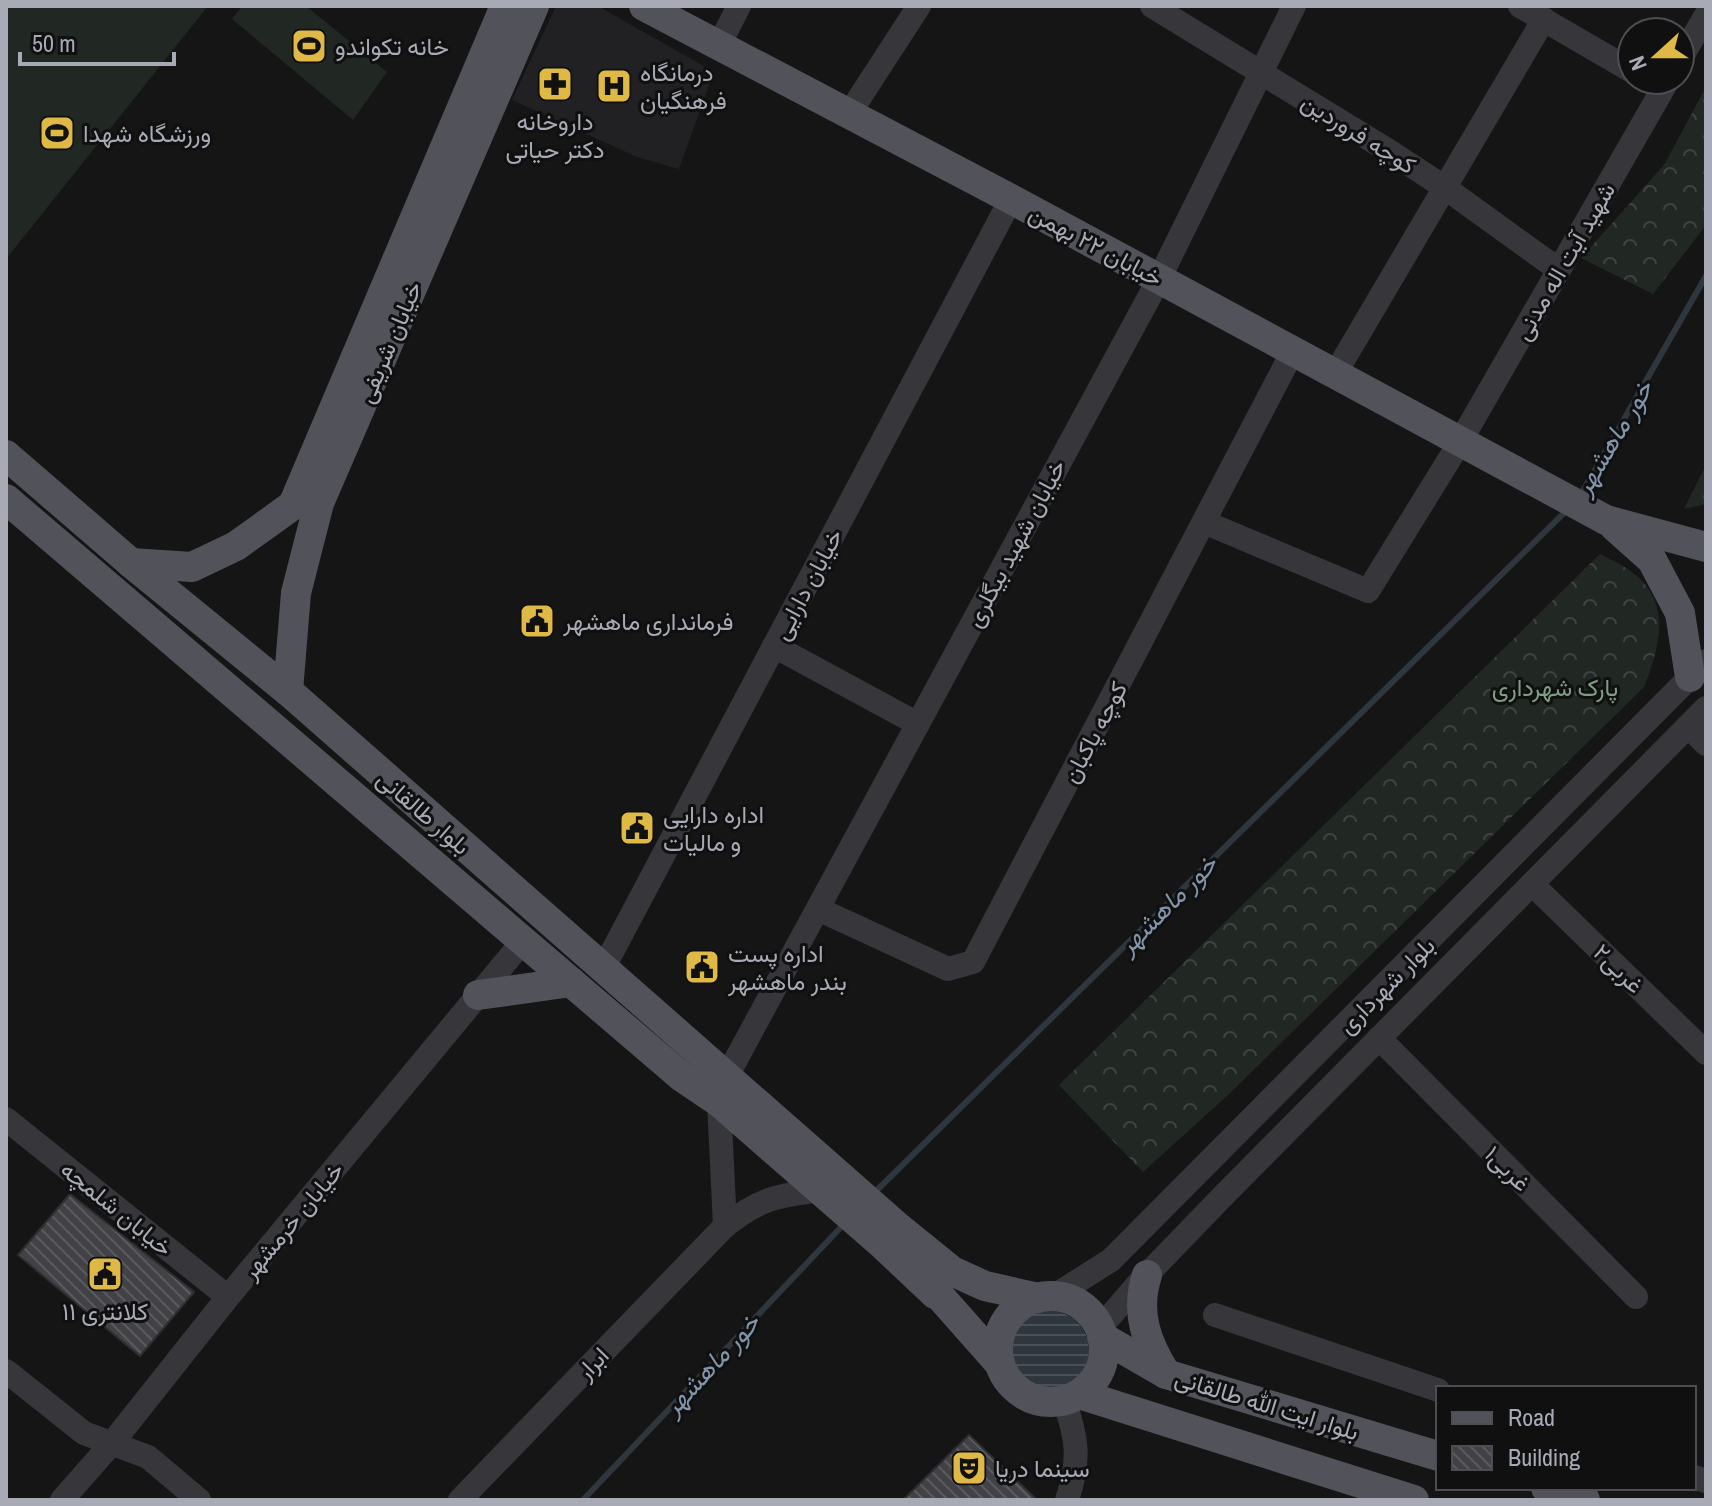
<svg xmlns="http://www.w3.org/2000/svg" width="1712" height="1506" viewBox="0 0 1712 1506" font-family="'Archivo Narrow',Vazirmatn,sans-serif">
  <defs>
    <pattern id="forest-crowns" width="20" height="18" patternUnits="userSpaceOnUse" patternTransform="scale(2)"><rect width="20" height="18" fill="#212823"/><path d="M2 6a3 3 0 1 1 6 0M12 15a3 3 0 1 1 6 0" fill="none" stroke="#3e4441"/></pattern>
    <pattern id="water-rules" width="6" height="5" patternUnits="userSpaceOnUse" patternTransform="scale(2)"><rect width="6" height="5" fill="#2f363e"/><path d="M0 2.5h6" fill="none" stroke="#4a5058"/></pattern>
    <pattern id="building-back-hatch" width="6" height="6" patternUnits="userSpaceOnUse" patternTransform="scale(2)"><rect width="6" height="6" fill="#424246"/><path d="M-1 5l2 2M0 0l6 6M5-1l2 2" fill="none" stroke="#5a5b5e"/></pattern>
  </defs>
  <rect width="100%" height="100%" fill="#151516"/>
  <path fill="#212123" d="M556 6H598L714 72 679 169 637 157 512 100Z"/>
  <g fill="url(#forest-crowns)">
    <path d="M1706 87V225L1653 294 1581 258 1664 165Z"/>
    <path d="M1706 465V504L1684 509Z"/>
    <path d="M1600 554C1611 560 1623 565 1633 573 1673 604 1659 648 1644 687L1229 1094 1143 1172 1059 1085Z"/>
  </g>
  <g fill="#212823">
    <path d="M6 6H208L6 259Z"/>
    <path d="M242 6H306L387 72 353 120 232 19Z"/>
  </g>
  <circle fill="url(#water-rules)" cx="1050" cy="1350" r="39"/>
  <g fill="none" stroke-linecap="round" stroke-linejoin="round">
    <g stroke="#2f363e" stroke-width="6">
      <path d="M1580 496 1706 276"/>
      <path d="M874 1193 1567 510"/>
      <path d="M583 1500 844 1224"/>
    </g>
  </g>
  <g fill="url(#building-back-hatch)" stroke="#2f2f32" stroke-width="2">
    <path d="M70 1194 194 1292 140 1356 18 1255Z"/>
    <path d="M969 1435 1037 1500H903Z"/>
  </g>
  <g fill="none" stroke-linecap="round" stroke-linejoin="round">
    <g stroke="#36363b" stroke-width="24">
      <path d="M1152 6 1389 151 1444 187 1559 270"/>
      <path d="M1520 6 1632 71"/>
      <path d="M719 45 739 6"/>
      <path d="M1680 60 1706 15"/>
      <path d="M849 114 919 6"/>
      <path d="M1335 374 1544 19"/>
      <path d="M1204 522 1368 591 1460 442 1668 80"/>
      <path d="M774 646 918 724"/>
      <path d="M1688 726 1706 744"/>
      <path d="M1532 884 1706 1053"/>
      <path d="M818 909 948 969 973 962 1293 351"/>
      <path d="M603 969 1011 199"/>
      <path d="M1379 1038 1636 1297"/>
      <path d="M727 1076 1159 279 1294 6"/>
      <path d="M719 1102 725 1226"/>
      <path d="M6 1119 228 1297"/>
      <path d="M1054 1296 1111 1260 1706 661"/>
      <path d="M1215 1315 1438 1390"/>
      <path d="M1100 1328 1137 1285 1222 1197 1706 708"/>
      <path d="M6 1371 84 1433 148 1457 199 1500"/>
      <path d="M1064 1401C1078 1439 1080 1461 1067 1500"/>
      <path d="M1694 1477 1706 1481"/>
      <path d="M62 1500 113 1442 228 1297 523 941"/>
      <path d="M460 1500 725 1226C761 1198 776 1196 820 1190"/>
    </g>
    <g stroke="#52535a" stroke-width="30">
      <path d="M644 6 1011 199 1606 520 1706 547"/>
      <path d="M6 455 131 563 288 691 899 1228 952 1271 985 1286 1038 1298"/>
      <path d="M6 499 682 1077 719 1102 883 1245 935 1294H938L999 1363"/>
      <path d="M1614 526 1652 560 1680 613 1690 677"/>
      <path d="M131 563 192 567 236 546 293 505 505 6"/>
      <path d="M288 691 296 593 319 503 534 6"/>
      <path d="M478 995 571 982"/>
      <path d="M1147 1275C1135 1312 1146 1342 1166 1374"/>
      <circle cx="1051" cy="1349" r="53"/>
      <path d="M1102 1337 1166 1374 1438 1456"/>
      <path d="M1079 1394 1414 1500"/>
      <path d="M1546 1488 1585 1500"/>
    </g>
  </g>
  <defs>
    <symbol id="stadium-square" viewBox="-11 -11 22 22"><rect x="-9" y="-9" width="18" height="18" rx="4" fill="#deb945" stroke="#101011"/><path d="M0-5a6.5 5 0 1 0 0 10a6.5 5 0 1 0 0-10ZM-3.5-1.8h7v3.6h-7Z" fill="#111"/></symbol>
    <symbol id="pharmacy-square" viewBox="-11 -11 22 22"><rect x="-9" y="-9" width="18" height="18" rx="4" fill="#deb945" stroke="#101011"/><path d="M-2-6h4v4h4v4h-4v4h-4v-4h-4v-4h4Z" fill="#111"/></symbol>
    <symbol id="hospital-square" viewBox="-11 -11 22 22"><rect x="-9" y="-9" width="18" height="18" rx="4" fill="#deb945" stroke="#101011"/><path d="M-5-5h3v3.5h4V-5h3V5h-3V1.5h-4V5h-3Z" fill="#111"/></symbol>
    <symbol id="civic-square" viewBox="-11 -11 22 22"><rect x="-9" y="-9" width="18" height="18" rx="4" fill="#deb945" stroke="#101011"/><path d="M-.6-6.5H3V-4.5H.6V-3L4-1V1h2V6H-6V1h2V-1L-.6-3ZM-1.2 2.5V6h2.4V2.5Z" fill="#111"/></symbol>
    <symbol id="theatre-square" viewBox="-11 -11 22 22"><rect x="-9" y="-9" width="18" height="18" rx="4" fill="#deb945" stroke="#101011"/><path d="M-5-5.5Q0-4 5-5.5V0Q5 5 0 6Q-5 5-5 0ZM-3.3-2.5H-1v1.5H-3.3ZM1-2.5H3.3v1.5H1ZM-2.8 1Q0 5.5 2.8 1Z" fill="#111"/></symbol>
  </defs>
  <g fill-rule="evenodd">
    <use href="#stadium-square" x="289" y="26" width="40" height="40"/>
    <use href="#pharmacy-square" x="535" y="64" width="40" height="40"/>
    <use href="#hospital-square" x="594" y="66" width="40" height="40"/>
    <use href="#stadium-square" x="37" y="113" width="40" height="40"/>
    <use href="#civic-square" x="517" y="601" width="40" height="40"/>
    <use href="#civic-square" x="617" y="808" width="40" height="40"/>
    <use href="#civic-square" x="682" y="947" width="40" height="40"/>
    <use href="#civic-square" x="85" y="1254" width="40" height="40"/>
    <use href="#theatre-square" x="949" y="1448" width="40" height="40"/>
  </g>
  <g text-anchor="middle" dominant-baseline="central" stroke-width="6" stroke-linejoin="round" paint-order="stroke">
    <g font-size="24" fill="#a8abb5" stroke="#101011" text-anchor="start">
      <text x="335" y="46">خانه تکواندو</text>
      <text x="640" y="72">درمانگاه<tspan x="640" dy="28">فرهنگیان</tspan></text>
      <text x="555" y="121" text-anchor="middle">داروخانه<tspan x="555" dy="28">دکتر حیاتی</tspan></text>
      <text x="83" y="133">ورزشگاه شهدا</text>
      <text x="563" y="621">فرمانداری ماهشهر</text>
      <text x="663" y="814">اداره دارایی<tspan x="663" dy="28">و مالیات</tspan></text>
      <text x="728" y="953">اداره پست<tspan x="728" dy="28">بندر ماهشهر</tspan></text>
      <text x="105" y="1311" text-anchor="middle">کلانتری ۱۱</text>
      <text x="995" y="1468">سینما دریا</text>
    </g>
    <g font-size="24" fill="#a8abb5" stroke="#101011">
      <text transform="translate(1359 133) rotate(32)">کوچه فروردین</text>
      <text transform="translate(1096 245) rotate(28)">خیابان ۲۲ بهمن</text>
      <text transform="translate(1564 261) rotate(-60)">شهید آیت اله مدنی</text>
      <text transform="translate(389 342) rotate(-67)">خیابان شریفی</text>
      <text transform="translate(1015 543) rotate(-62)">خیابان شهید بیگلری</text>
      <text transform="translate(807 584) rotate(-62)">خیابان دارایی</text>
      <text transform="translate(1094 732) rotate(-62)">کوچه پاکبان</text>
      <text transform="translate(424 812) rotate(41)">بلوار طالقانی</text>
      <text transform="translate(1619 968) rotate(44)">۲غربی</text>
      <text transform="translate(1386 985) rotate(-45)">بلوار شهرداری</text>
      <text transform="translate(1508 1168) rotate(45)">۱غربی</text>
      <text transform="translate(117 1208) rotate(39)">خیابان شلمچه</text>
      <text transform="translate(292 1220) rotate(-50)">خیابان خرمشهر</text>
      <text transform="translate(592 1363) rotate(-46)">ابرار</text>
      <text transform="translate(1267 1404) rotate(17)">بلوار ایت الله طالقانی</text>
    </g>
    <g font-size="24" fill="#819e85" stroke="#101011">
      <text x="1555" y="687">پارک شهرداری</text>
    </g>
    <g font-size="26" font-style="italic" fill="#8295ac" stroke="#101011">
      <text transform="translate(1613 437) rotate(-59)">خور ماهشهر</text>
      <text transform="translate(1167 904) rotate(-45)">خور ماهشهر</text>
      <text transform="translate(711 1364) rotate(-47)">خور ماهشهر</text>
    </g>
  </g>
  <rect width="1712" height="1506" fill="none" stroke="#a8abb5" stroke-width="16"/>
  <rect x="1436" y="1386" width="260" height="104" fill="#101011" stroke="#4d4e53" stroke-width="2"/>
  <rect x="1452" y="1412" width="40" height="12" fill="#52535a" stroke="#4d4e53" stroke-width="2"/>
  <text x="1508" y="1426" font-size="24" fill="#a8abb5">Road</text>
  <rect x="1452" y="1446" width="40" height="24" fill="url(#building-back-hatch)" stroke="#4d4e53" stroke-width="2"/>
  <text x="1508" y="1466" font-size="24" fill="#a8abb5">Building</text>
  <g transform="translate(1656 56) rotate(249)"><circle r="38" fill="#101011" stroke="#4d4e53" stroke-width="2"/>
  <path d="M0-6L14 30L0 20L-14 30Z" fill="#deb945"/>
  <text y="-12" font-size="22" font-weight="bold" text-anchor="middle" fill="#a8abb5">N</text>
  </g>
  <path d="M20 52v12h154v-12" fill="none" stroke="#a8abb5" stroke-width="4"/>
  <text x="32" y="52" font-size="24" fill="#a8abb5" stroke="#101011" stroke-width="6" paint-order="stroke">50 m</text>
</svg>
